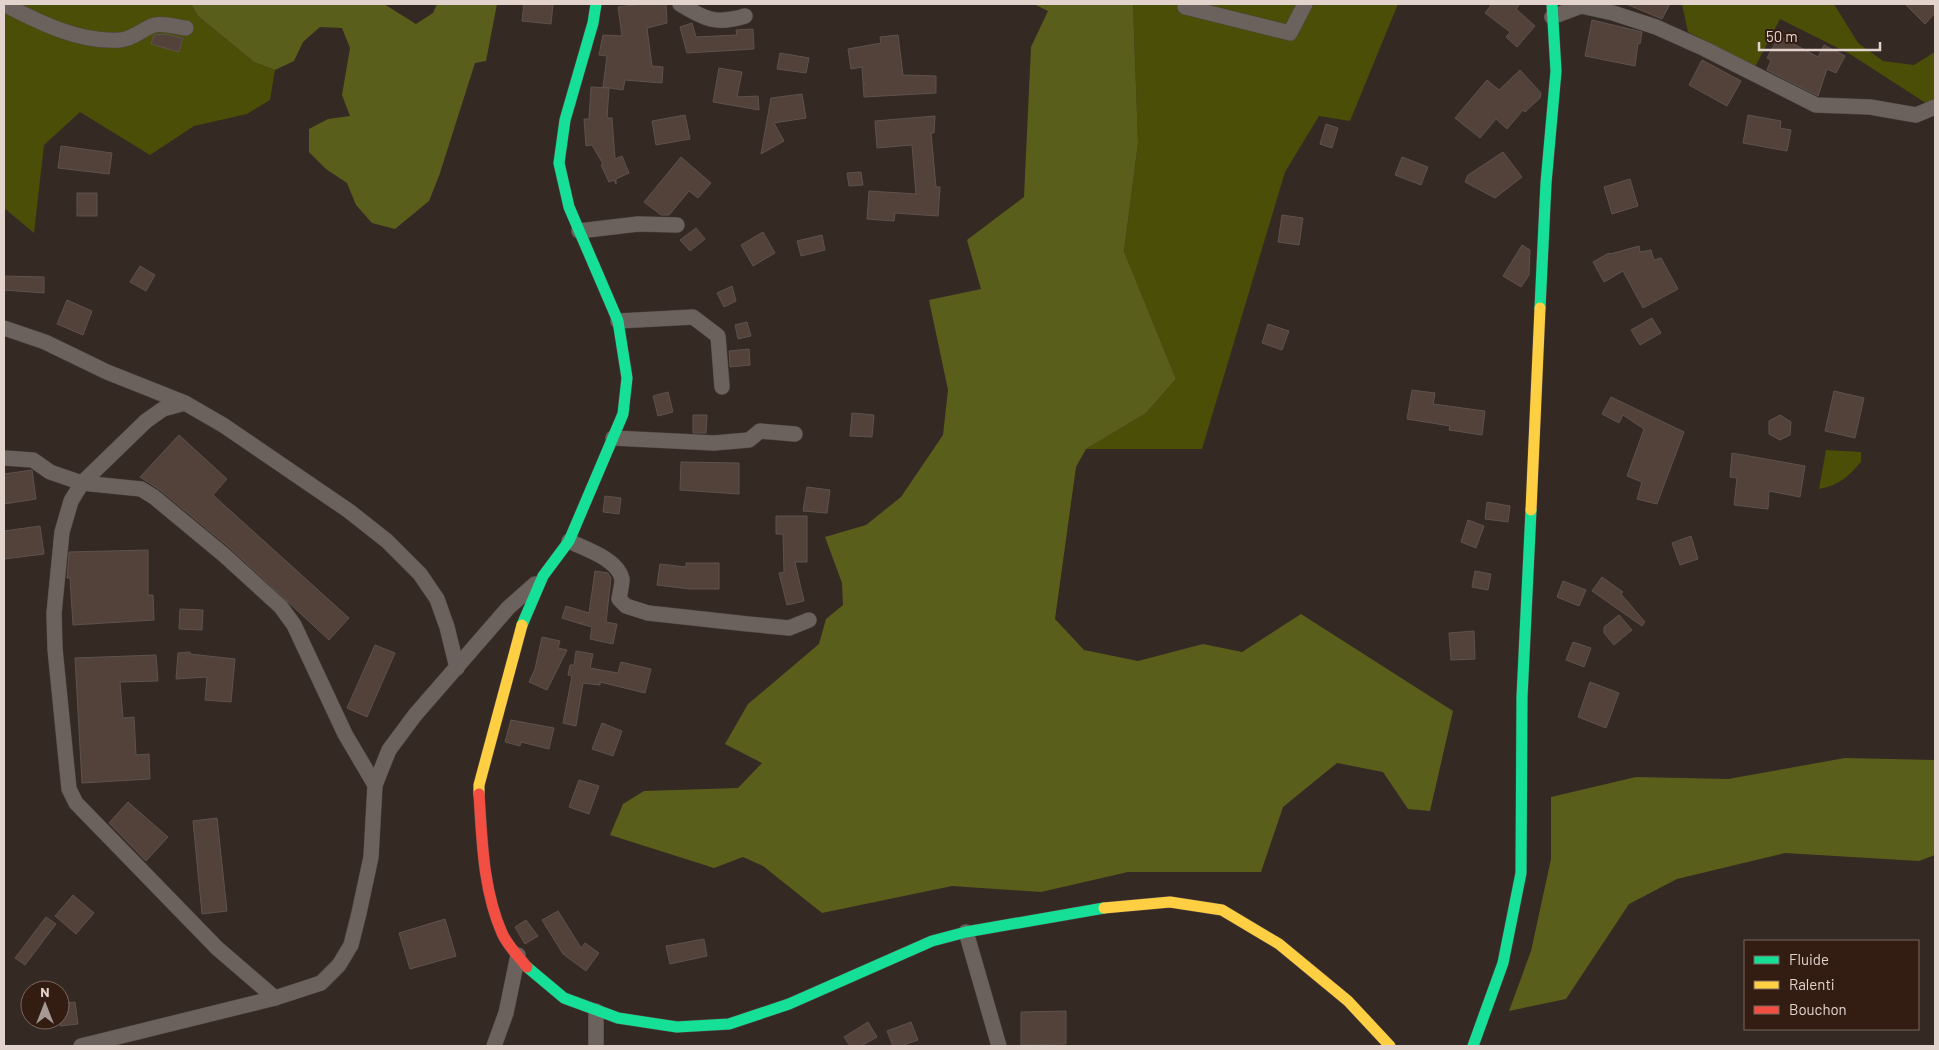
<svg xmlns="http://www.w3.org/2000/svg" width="1939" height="1050" viewBox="0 0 1939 1050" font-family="Barlow,sans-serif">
  <rect width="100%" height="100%" fill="#352924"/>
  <g fill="#4b4e07">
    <path d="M4 4H191L198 16 254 62 275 70 270 100 247 114 194 126 150 155 80 112 44 145 34 233 4 208Z"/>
    <path d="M1133 4H1398L1350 121 1319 116 1285 172 1202 449H1086L1146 413 1176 379 1124 253 1138 143Z"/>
    <path d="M1682 4H1834L1858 43 1883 61 1914 65 1935 52V109L1850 54 1780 19 1755 67 1688 32Z"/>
    <path d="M1826 450 1861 452V462C1849 476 1838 486 1819 489Z"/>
  </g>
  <g fill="#5a5e1b">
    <path d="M191 4H384L416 24 433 13 437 4H497L486 61 475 63 439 176 429 201 395 229 372 223 356 205 347 183 326 169 309 152V129L328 119 350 116 342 95 350 48 342 28 320 27 303 42 294 61 275 70 254 62 198 16Z"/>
    <path d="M1034 4H1133L1138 143 1124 252 1176 379 1146 413 1086 449 1076 467 1055 619 1084 650 1138 661 1203 644 1242 652 1301 614 1453 711 1430 811 1408 809 1383 772 1337 763 1283 807 1261 872H1128L1041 892 952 886 822 913 763 866 743 857 714 868 610 835 623 804 644 791 738 788 762 763 725 744 748 704 819 644 826 619 843 605 842 583 825 537 866 525 901 497 943 435 948 390 929 300 981 289 967 240 1024 197 1031 47 1048 11Z"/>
    <path d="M1845 758 1935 760V855L1919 861 1785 853 1677 879 1629 904 1566 999 1509 1011 1531 951 1551 859V797L1636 777 1728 779Z"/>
  </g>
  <g fill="#53423a" stroke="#5d524e">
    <path d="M524 4H553L551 24 522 21Z"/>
    <path d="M641 4H666L667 23 647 28 652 66 663 67 662 83 625 80 623 90 603 87 607 56 599 55 603 35 622 36 618 7Z"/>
    <path d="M1492 4H1520L1516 9 1535 26 1517 47 1506 37 1510 32 1485 13Z"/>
    <path d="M1626 4H1670L1662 19Z"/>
    <path d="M1905 4H1935V13L1925 24Z"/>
    <path d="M1592 20 1642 32 1640 44 1638 43 1635 66 1585 56Z"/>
    <path d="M692 23 696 37 737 35 736 30 753 29 754 49 687 53 680 27Z"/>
    <path d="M165 34 183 38 179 52 151 44 154 35Z"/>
    <path d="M898 35 903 75 936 76V93L864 97 863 84H865L863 83 862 67 851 69 848 49 881 43 880 37Z"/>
    <path d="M1779 36 1818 57 1824 45 1845 56 1836 73 1827 69 1818 96 1767 70 1771 60 1767 58Z"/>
    <path d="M780 53 809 58 806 73 777 69Z"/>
    <path d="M1702 60 1741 81 1727 106 1689 85Z"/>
    <path d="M719 68 742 72 737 97 758 96 759 110 713 102Z"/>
    <path d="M1520 70 1541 93 1540 98 1525 112 1523 110 1507 129 1496 119 1480 138 1455 118 1487 80 1499 90Z"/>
    <path d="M591 87 609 88 607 118H612L615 159 622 156 629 173 616 179V184L614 180 609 182 601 165 603 164 592 145 586 146 584 119H589Z"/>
    <path d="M802 94 806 118 774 123 784 141 761 154 771 98Z"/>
    <path d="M685 115 690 139 656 145 652 121Z"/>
    <path d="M1748 115 1781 121 1780 128 1791 130 1787 151 1743 143Z"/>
    <path d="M935 116 934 133H931L936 187H940L938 216 895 213 894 221 867 219 869 191 916 194 912 145 877 148 875 121Z"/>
    <path d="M1326 124 1338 128 1332 148 1320 144Z"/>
    <path d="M61 146 112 153 109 174 58 168Z"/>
    <path d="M1503 152 1522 177 1495 198 1465 182 1468 175Z"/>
    <path d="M681 157 711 183 698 198 689 191 669 215H661L644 202Z"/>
    <path d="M1402 157 1428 167 1421 185 1395 175Z"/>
    <path d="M861 172 863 185 849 186 847 173Z"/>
    <path d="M1630 179 1638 206 1612 214 1604 187Z"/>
    <rect x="77" y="193" width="20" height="23"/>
    <path d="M1282 215 1303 218 1299 245 1278 242Z"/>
    <path d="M696 228 705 239 690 251 680 240Z"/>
    <path d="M763 232 775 253 753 266 741 245Z"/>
    <path d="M822 235 825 250 801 256 797 241Z"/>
    <path d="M1522 245 1530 250 1529 275 1521 287 1503 276Z"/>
    <path d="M1639 246 1640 252 1651 250 1654 260 1661 258 1678 289 1643 308 1623 271 1604 282 1593 262 1609 253 1610 254Z"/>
    <path d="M140 266 155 275 146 291 130 282Z"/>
    <path d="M4 276 44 277V293L4 290Z"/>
    <path d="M732 286 736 301 724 307 717 293Z"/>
    <path d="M67 300 92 311 83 335 57 324Z"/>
    <path d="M1652 318 1661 333 1640 345 1631 330Z"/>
    <path d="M747 322 751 336 738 339 735 325Z"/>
    <path d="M1268 324 1289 331 1282 350 1262 343Z"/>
    <path d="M749 349 750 365 730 367 729 351Z"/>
    <path d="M1412 390 1435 393 1433 404 1485 411 1482 435 1449 430 1450 426 1407 419Z"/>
    <path d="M1834 391 1864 398 1855 438 1825 431Z"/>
    <path d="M668 392 673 412 658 416 653 396Z"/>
    <path d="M1611 397 1684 432 1657 504 1637 499 1642 482 1627 476 1644 429 1623 415 1619 423 1602 414Z"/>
    <path d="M852 413 874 415 872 437 850 436Z"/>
    <path d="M693 415H707L706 433H693Z"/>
    <path d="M1780 415 1791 422 1790 435 1780 440 1769 434V421Z"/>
    <path d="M179 435 227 479 213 495 349 618 329 640 230 548 160 490 140 477Z"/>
    <path d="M1732 453 1805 466 1800 497 1769 491 1768 509 1734 505 1737 478 1730 477Z"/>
    <path d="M681 462 739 463V494L680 490Z"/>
    <path d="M32 470 36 499 4 504V474Z"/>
    <path d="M807 487 830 490 827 513 803 511Z"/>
    <path d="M605 496 621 498 619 514 603 512Z"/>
    <path d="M1487 502 1510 506 1508 522 1485 519Z"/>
    <path d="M776 516H807V562H795L804 601 787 605 779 573 784 572 783 534H776Z"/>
    <path d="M1468 520 1484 526 1476 548 1461 542Z"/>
    <path d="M40 526 44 554 4 559V531Z"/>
    <path d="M1691 536 1698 559 1680 565 1672 543Z"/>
    <path d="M148 550V595H153L154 620 73 625 70 578H67L69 552Z"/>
    <path d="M686 563H719V589H690L657 585 660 564 686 567Z"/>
    <path d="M595 571 608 573 611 578 606 622 617 624 613 644 590 639 592 627 581 624 582 622 581 624 562 618 566 606 589 613Z"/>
    <path d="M1475 571 1491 574 1488 590 1472 587Z"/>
    <path d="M1602 577 1623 592 1621 594 1645 622 1642 626 1592 591Z"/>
    <path d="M1563 581 1586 590 1579 606 1557 597Z"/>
    <path d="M180 609 203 610 202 630 179 629Z"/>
    <path d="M1619 615 1632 630 1614 645 1604 633V627Z"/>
    <path d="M1474 631 1475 659 1451 660 1449 633Z"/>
    <path d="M542 637 560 641 558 648 567 650 547 690 529 682 535 669Z"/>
    <path d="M1573 642 1591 648 1584 667 1566 660Z"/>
    <path d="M375 645 395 653 367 717 347 708Z"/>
    <path d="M576 651 593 654 590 668 618 673 621 662 651 669 645 693 600 682V685L583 683 576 726 563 723 572 676 568 675 570 665H574Z"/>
    <path d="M190 652V654L235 659 231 702 205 700 207 677 176 679 178 653Z"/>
    <path d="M156 655 158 681 120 682 123 718 134 717 136 755 149 754 150 779 82 783 75 658Z"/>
    <path d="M1590 682 1619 693 1606 728 1578 717Z"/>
    <path d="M511 720 554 728 549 749 521 742 520 746 505 742Z"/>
    <path d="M602 723 622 731 613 756 592 749Z"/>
    <path d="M579 780 599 786 589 814 569 807Z"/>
    <path d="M128 802 168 837 146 861 109 823Z"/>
    <path d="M217 818 227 911 202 914 193 821Z"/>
    <path d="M73 895 94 913 76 934 55 916Z"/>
    <path d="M558 911 581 948 585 943 599 953 586 971 563 954 542 920Z"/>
    <path d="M46 917 56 924 25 965 15 958Z"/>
    <path d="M445 919 456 956 410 969 399 933Z"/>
    <path d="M526 920 538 936 525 944 515 927Z"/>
    <path d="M704 939 707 956 670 964 666 946Z"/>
    <path d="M75 1002 78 1024 60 1026V1004Z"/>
    <path d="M1066 1011V1044L1021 1045V1012Z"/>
    <path d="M868 1022 877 1037 861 1046H850L844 1037Z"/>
    <path d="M911 1022 918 1040 901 1046H893L887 1031Z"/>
  </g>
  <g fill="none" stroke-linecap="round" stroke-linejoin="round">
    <defs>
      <g id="street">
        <path d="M4 4C38 22 80 43 120 40 134 39 145 27 155 25 164 23 177 27 186 28"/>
        <path d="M680 4C704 19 716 25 745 16"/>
        <path d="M1185 7 1290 33 1305 4"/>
        <path d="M1552 17 1581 6 1613 13 1656 27 1705 49 1816 105 1870 107 1916 115 1935 107"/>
        <path d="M579 231 638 224 677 225"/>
        <path d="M618 321 693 317 718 336 722 387"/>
        <path d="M4 328 45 342 107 372 185 403 223 425 349 511 387 541 420 574 437 599 447 627 457 668"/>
        <path d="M185 403 163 409 146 421 82 483 71 501 62 532 54 613 55 649 69 789 76 803 217 948 275 998"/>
        <path d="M613 438 714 443 749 440 760 431 795 434"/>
        <path d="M4 458 33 460 50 472 82 483 141 489 154 497 224 555 281 607 294 625 345 734 375 785"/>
        <path d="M569 541C585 549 618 559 622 579 622 585 620 593 619 599L626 606 648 613 748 624 789 628 809 620"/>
        <path d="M966 932 999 1046"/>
        <path d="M596 1011V1046"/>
        <path d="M81 1046 275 998 321 983 339 965 351 945 359 913 371 857 375 785 389 750 415 715 508 608 535 584"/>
        <path d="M494 1046 506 1013 518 955"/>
      </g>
      <g id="fast">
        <path d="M1540 308 1546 183 1556 71 1552 4"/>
        <path d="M522 625 543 576 569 541 623 414 627 378 618 321 569 207 559 163 565 120 593 23 596 4"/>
        <path d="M527 967 564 998 618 1018 677 1027 729 1024 789 1004 932 941 966 932 1104 908"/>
        <path d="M1473 1046 1503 963 1521 873 1522 697 1531 510"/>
      </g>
      <g id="slow">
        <path d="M1531 510 1540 308"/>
        <path d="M479 794V785L522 625"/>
        <path d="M1104 908 1170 902 1222 910 1279 944 1348 1001 1390 1046"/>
      </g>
      <path id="jam" d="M479 794C482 840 483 890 502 933 507 945 519 957 527 967"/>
    </defs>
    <use href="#street" stroke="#504540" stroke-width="16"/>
    <use href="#fast" stroke="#504540" stroke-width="12"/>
    <use href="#slow" stroke="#504540" stroke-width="12"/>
    <use href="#jam" stroke="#504540" stroke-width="12"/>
    <use href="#street" stroke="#6b625e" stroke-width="15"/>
    <use href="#fast" stroke="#16e098" stroke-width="11"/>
    <use href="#slow" stroke="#ffcf43" stroke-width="11"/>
    <use href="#jam" stroke="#f24e42" stroke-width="11"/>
  </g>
  <rect width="1939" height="1050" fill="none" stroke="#e3d3cd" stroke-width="10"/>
  <rect x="1744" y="940" width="175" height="90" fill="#331d13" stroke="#79665d"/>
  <rect x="1754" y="956" width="25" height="8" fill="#16e098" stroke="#79665d"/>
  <text x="1789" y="965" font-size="15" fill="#e3d3cd">Fluide</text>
  <rect x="1754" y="981" width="25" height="8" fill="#ffcf43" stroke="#79665d"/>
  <text x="1789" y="990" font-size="15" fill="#e3d3cd">Ralenti</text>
  <rect x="1754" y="1006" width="25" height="8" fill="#f24e42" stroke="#79665d"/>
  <text x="1789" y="1015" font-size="15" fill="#e3d3cd">Bouchon</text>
  <g transform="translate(45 1005)"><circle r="24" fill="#331d13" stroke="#79665d"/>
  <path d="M0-4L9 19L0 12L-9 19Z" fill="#a69892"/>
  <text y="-8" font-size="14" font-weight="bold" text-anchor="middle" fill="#e3d3cd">N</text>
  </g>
  <path d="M1759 42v8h121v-8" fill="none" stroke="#e3d3cd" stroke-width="2.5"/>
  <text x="1766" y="42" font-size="15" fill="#e3d3cd" stroke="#331d13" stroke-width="4" paint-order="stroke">50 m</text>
</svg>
